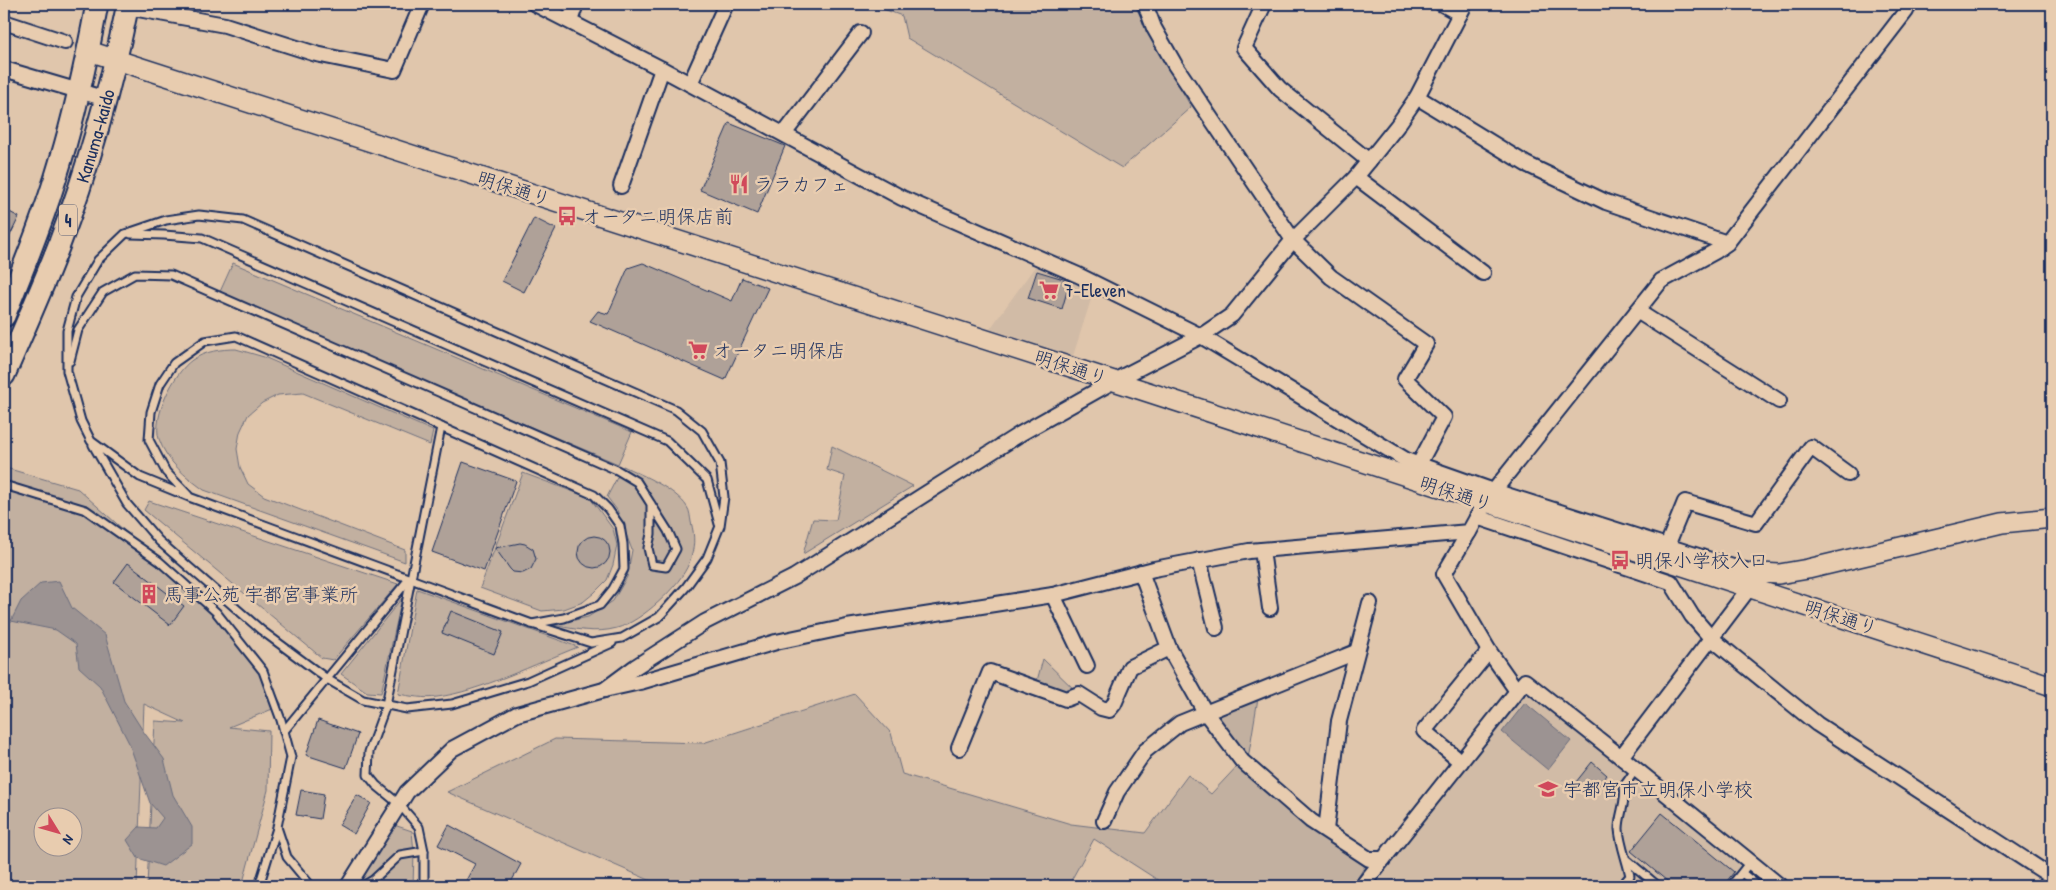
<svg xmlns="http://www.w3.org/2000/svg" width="2056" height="890" viewBox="0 0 2056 890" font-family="'Patrick Hand','Klee One',sans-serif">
  <rect width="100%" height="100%" fill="#e0c6ac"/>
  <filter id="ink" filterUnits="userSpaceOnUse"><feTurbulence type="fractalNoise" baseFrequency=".02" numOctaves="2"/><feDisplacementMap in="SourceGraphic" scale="10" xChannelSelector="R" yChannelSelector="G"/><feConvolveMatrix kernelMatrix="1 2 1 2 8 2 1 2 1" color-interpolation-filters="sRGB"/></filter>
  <g filter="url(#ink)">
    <g fill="#d1bba6">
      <path d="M1036 265 1094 290 1073 356 990 329Z"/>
      <path d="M1530 692 1771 886H1370L1521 693Z"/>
    </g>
    <g fill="#c2b0a0" stroke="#6e707f" fill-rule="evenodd">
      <path d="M870 4H1136V8L1191 107 1122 168 907 38 902 16Z"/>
      <path d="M233 263 632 432 618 464 219 294Z"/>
      <path d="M236 349 264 357 433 431 430 445 303 393 278 395 262 403 248 415 240 432 237 449 240 467 248 484 264 496 405 550V562L204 490C185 476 167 462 159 439 152 416 174 373 192 360 206 351 221 349 236 349Z"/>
      <path d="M832 446 913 486 803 554 813 519 836 520 845 476 827 470Z"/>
      <path d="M623 466C642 475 676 489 687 507 690 511 690 517 691 522 695 536 695 548 689 563 681 585 641 622 617 628 596 634 574 629 553 625L588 617 613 601 627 577 632 550 617 510 607 497Z"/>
      <path d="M6 468 78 489 241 635 282 705 229 727 269 731 268 790 242 886H147L155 721 185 723 144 704 137 886H4V472ZM42 818H72V848H42Z"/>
      <path d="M523 473 590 498 613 529 617 545 613 565 607 580 594 593 583 602 564 609 542 611 480 588Z"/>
      <path d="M149 501 398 584 333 660 322 658 144 510Z"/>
      <path d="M417 589 578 647C537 663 479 692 437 697 425 699 410 696 398 694Z"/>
      <path d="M402 598 381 693 367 692 341 674Z"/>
      <path d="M1043 659 1079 694 1035 688Z"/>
      <path d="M855 694 891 733 902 774 1071 824 1145 833 1188 775 1211 794 1242 761 1369 859 1353 886H1167L1094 839 1068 886H663L447 792 555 739 703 743Z"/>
      <path d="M1258 698 1248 759 1218 723 1221 713Z"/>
      <path d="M394 825 412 831 414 853 413 886H360L359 882Z"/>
    </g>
    <g fill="#9c9392" stroke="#686b7d">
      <path d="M59 581 72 608 105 635 124 701 143 731 164 759 173 795 192 827V844L163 866 138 858 127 840 139 827 156 828 163 818 150 803 129 743 100 686 79 667 76 644 56 630 11 621 21 601 41 583Z"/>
      <path d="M1525 703 1571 741 1548 770 1502 732Z"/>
    </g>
    <g fill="#afa198" stroke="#1b2f5e">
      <path d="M729 123 785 146 757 214 700 190Z"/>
      <path d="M4 209 19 217 4 248Z"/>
      <path d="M534 218 556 229 524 292 502 281Z"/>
      <path d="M643 263 732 301 742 278 768 288 725 380 590 321 598 311 608 314 628 268Z"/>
      <path d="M1037 271 1070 281 1062 309 1028 298Z"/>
      <path d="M463 462 516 481 484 571 432 552Z"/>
      <circle cx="594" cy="552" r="16"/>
      <path d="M520 543 525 544 533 549 536 559 531 569 523 573 513 572 510 569 495 548Z"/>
      <path d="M128 563 184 606 170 625 114 582Z"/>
      <path d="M451 611 503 632 494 654 442 633Z"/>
      <path d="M318 720 358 734 346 768 306 755Z"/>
      <path d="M1592 762 1607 775 1592 795 1576 782Z"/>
      <path d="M301 790 324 794 320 819 296 815Z"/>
      <path d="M357 795 371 803 354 834 339 825Z"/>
      <path d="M1662 813 1734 872 1723 886H1673L1631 851Z"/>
      <path d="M449 825 521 864 509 886H463L475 864 438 845Z"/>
    </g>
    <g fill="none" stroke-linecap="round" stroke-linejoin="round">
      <defs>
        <g id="lane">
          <path d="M199 215 243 220 676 410 702 431 720 463 724 497 720 526 707 558 686 587 659 617 622 638 591 643 532 624 189 497 140 477 91 441 81 421 67 371V331L76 297 98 260 125 234 166 220Z"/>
          <path d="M131 234 164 235 202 238 667 441 707 480 719 524"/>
          <path d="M70 361 78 330 103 292 135 274 171 275 617 470 637 482 668 531 676 549 666 567 652 565 648 548 651 534V504"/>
          <path d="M93 445 127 504 159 541 261 630 327 679 363 700 407 709 452 704 528 681 612 643"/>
          <path d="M4 485 86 510 159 561 216 612 263 671 281 720 291 757 277 827 287 857 311 886"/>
          <path d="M188 495 166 472 149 440 151 412 160 384 174 363 205 341 236 336 594 495 608 509 620 526 623 544 624 569 613 589 600 605 564 618 532 624"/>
          <path d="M284 731 409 579"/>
          <path d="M1627 860 1658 886"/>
          <path d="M1742 873 1758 886"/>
          <path d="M259 886 277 828"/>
          <path d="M363 886 373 880 400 855 424 851"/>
          <path d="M424 886V851L419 827 399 804 376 785 368 775 369 752 386 705 441 427"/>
          <path d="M1621 886 1630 876C1627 861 1620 844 1619 829 1619 814 1627 801 1624 786L1636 769"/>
          <path d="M1731 886 1750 862"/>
        </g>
        <g id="street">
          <path d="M535 4 662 69 902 198 1078 275 1201 336 1406 460 1494 491 1736 568 1760 573"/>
          <path d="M1145 4 1154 28 1175 65 1293 240 1331 277 1426 344 1405 379 1444 417 1419 464"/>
          <path d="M1264 4 1244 48 1280 89 1369 161"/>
          <path d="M1442 4 1460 14"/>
          <path d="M127 7 225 25 316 54 394 70 422 4"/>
          <path d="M570 21 576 4"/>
          <path d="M4 22 65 42"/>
          <path d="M4 69 106 99"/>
          <path d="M690 84 726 4"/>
          <path d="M1417 97 1526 164 1606 202 1727 243"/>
          <path d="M784 134 861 33"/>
          <path d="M1356 177 1483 273"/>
          <path d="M621 186 662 69"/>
          <path d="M1637 311 1779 401"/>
          <path d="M1477 517 1671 582 1692 616 1711 638 1817 724 2052 877"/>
          <path d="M1469 532 1444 574 1489 651 1517 691"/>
          <path d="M1667 546 1685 502 1756 523 1811 447 1848 474"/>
          <path d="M1262 550 1270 608"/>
          <path d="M1199 560 1216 628"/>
          <path d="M1750 587 1621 757 1780 886"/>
          <path d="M1053 595 1087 666"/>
          <path d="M1169 648 1205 712 1242 761 1311 821 1369 859H1383"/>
          <path d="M604 690 640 682 776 642 847 627 1053 595 1154 569 1249 551 1469 532 1485 503 1504 478 1661 281 1716 251 1727 243 1906 11 1909 4"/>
          <path d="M959 748 990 672 1066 699 1079 694 1101 708 1109 710 1114 704 1130 667 1169 648 1141 572"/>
          <path d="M1461 762 1424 731 1489 651"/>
          <path d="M1104 821 1117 792 1145 751 1180 723 1356 652"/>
          <path d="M1326 830 1339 721 1370 603"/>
          <path d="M348 886 407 792 452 749 517 714 604 690 635 667 705 622 794 577 1020 434 1114 381 1201 336 1232 315 1293 240 1356 177 1397 126 1417 97 1465 4"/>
          <path d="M1362 886 1525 681 1621 757"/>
        </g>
        <g id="secondary">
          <path d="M89 51 1114 381 2052 686"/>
          <path d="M1750 587 1760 573 1779 574 1808 569 2002 523 2052 518"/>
        </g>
        <g id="primary">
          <path d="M4 316C24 266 45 215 60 163 76 110 87 58 97 4"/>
          <path id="s1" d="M4 375C23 332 42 289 59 245 89 167 111 86 128 4"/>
        </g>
      </defs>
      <use href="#lane" stroke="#1b2f5e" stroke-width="11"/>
      <use href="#street" stroke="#1b2f5e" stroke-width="18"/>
      <use href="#secondary" stroke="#1b2f5e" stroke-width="22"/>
      <use href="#primary" stroke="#1b2f5e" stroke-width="25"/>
      <use href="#lane" stroke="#e8ccaf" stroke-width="7"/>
      <use href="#street" stroke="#e8ccaf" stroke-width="14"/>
      <use href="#secondary" stroke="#e8ccaf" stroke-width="19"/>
      <use href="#primary" stroke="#e8ccaf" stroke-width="21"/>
    </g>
  </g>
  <defs>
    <symbol id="restaurant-bare" viewBox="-9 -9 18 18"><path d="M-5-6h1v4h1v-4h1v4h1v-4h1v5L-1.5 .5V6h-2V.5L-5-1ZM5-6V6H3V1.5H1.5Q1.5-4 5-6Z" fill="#d1495b" stroke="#e8ccaf" stroke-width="2.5" paint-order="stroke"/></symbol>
    <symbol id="bus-bare" viewBox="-9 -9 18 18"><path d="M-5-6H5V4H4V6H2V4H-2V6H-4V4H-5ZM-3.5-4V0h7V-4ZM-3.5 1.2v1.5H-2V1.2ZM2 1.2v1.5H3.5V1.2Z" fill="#d1495b" stroke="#e8ccaf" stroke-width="2.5" paint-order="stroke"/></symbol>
    <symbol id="supermarket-bare" viewBox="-9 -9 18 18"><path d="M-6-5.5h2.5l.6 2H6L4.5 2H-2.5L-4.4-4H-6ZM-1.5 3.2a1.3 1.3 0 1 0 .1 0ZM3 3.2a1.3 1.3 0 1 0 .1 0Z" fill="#d1495b" stroke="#e8ccaf" stroke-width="2.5" paint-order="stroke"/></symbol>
    <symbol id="building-bare" viewBox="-9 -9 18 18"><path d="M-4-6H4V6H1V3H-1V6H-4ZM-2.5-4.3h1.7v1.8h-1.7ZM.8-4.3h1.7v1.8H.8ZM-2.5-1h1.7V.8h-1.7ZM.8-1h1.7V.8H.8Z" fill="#d1495b" stroke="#e8ccaf" stroke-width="2.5" paint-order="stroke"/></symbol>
    <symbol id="school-bare" viewBox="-9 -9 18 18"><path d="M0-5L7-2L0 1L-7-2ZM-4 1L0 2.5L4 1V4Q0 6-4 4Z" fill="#d1495b" stroke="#e8ccaf" stroke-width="2.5" paint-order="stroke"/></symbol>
  </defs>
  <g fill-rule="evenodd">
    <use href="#restaurant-bare" x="725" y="170" width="28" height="28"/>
    <use href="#bus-bare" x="553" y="202" width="28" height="28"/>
    <use href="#supermarket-bare" x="1035" y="276" width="28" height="28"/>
    <use href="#supermarket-bare" x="684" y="336" width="28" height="28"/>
    <use href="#bus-bare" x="1606" y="546" width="28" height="28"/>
    <use href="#building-bare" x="135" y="580" width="28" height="28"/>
    <use href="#school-bare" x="1534" y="775" width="28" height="28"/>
  </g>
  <g text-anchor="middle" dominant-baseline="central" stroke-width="5" stroke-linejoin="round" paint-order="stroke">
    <rect fill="#e8ccaf" stroke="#585e76" stroke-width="1" x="59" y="204.5" width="18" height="31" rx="4"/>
    <g font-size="18" font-weight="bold" fill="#1b2f5e">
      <text x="68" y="220">4</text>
    </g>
    <g font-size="19" fill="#1b2f5e" stroke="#e8ccaf">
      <text stroke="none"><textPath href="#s1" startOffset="256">Kanuma-kaido</textPath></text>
      <text transform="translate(514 188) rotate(18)">明保通り</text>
      <text transform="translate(1071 367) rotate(18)">明保通り</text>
      <text transform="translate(1456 493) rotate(18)">明保通り</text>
      <text transform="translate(1841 617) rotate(18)">明保通り</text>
    </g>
    <g font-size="19" fill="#1b2f5e" stroke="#e8ccaf" text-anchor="start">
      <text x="754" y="184">ララカフェ</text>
      <text x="582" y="216">オータニ明保店前</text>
      <text x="1064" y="290">7-Eleven</text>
      <text x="713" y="350">オータニ明保店</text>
      <text x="1635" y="560">明保小学校入口</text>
      <text x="164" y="594">馬事公苑 宇都宮事業所</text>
      <text x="1563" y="789">宇都宮市立明保小学校</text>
    </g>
  </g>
  <rect width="2056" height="890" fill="none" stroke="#e8ccaf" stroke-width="20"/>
  <rect x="10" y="10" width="2036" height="870" fill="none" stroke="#1b2f5e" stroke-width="2" filter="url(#ink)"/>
  <g transform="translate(58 832) rotate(127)"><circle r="24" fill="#e8ccaf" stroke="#968d8f"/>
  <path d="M0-4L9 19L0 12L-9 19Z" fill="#d1495b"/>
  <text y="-8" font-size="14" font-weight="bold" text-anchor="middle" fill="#1b2f5e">N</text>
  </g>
</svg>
